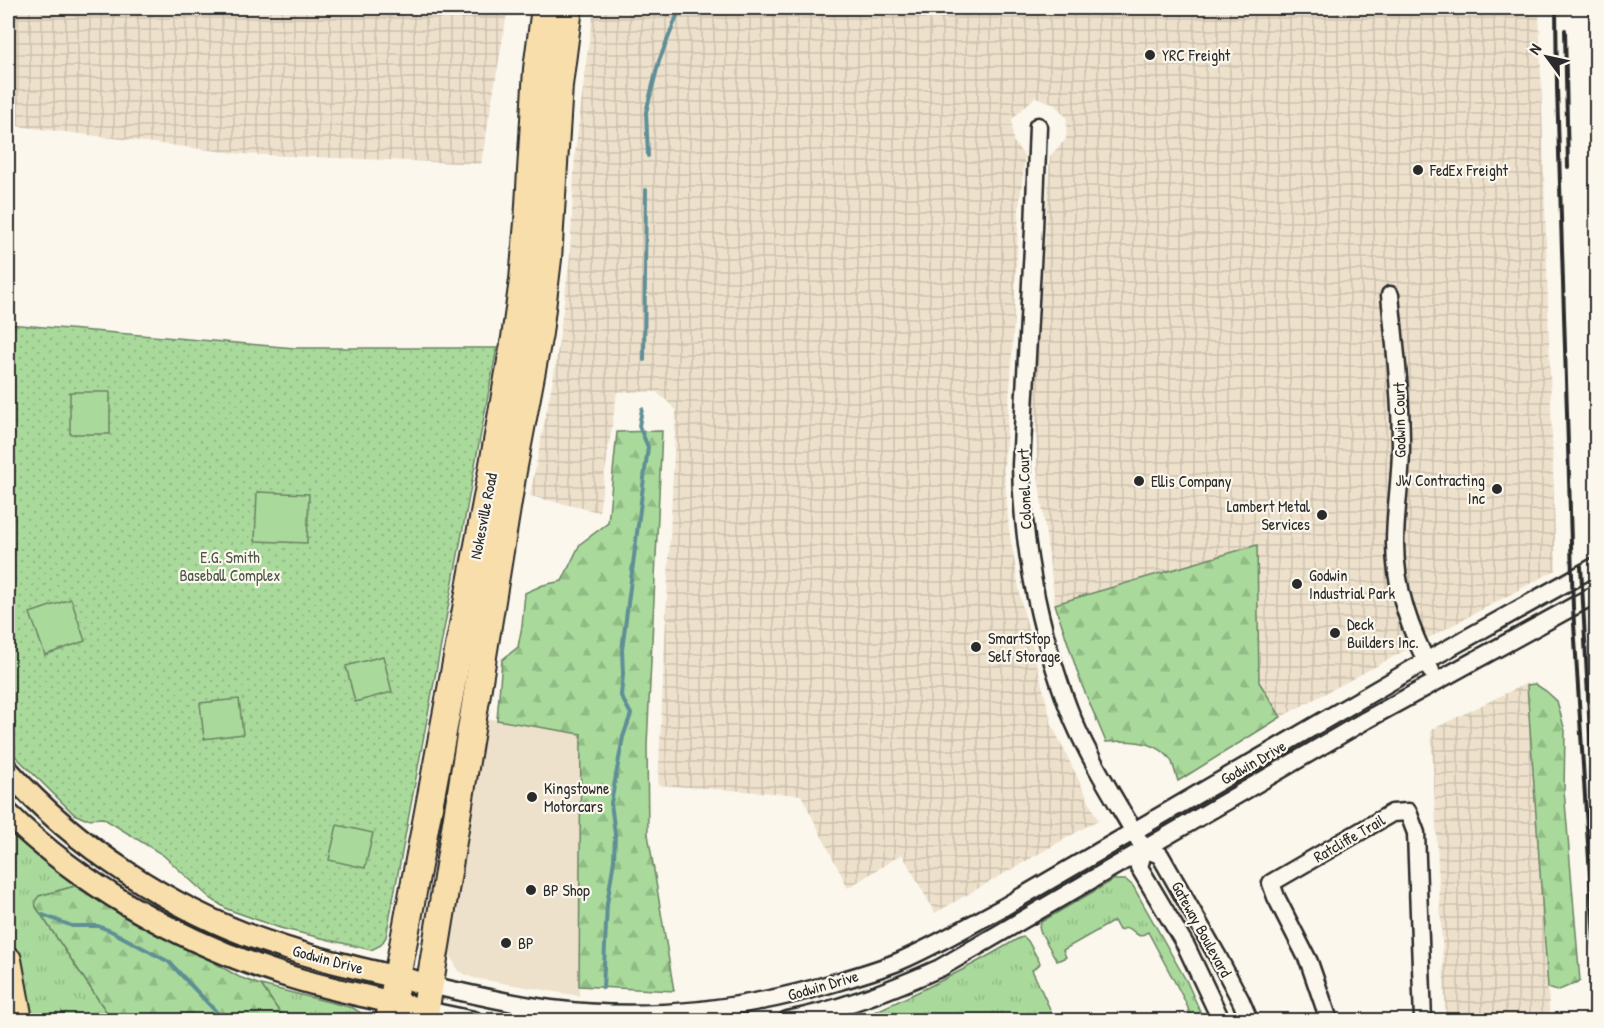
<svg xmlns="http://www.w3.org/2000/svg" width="1604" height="1028" viewBox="0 0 1604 1028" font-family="'Patrick Hand',sans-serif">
  <defs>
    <pattern id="industrial-grid" width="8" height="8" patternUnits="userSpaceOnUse" patternTransform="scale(1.5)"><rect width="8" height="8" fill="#eee1cc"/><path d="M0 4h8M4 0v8" fill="none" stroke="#ccc1af"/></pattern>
    <pattern id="grass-tufts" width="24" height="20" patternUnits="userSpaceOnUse" patternTransform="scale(1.5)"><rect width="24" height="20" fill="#a9da9b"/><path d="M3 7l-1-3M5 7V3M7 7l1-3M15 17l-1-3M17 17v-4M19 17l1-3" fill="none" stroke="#92bb86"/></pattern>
    <pattern id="forest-firs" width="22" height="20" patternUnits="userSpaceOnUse" patternTransform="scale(1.5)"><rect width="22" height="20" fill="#a9da9b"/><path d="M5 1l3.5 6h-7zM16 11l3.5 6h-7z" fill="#92bb86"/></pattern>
    <pattern id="park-dots" width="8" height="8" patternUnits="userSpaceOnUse" patternTransform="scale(1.5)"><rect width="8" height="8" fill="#a9da9b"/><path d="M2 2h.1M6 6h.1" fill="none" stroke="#92bb86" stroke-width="1.8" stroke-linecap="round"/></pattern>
  </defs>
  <rect width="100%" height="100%" fill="#fbf7ec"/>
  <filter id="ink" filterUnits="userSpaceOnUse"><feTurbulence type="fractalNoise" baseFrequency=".0167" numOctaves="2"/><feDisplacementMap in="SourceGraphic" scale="12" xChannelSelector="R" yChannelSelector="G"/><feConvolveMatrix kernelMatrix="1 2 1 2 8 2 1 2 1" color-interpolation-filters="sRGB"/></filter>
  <g filter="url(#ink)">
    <path fill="#eee1cc" d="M485 718 581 733 579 996 473 978 458 971 450 954 452 928Z"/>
    <g fill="url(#industrial-grid)">
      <path d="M8 8H508L481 164 242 154 8 125Z"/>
      <path d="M594 8H1539L1556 570 1281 717 1259 682 1257 545 1055 604 1037 468 1035 394 1050 156 1066 139 1067 118 1053 103 1035 97 1012 119 1013 141 1025 157 1019 209 1011 376 1004 468 1009 529 1021 600 1052 725 1098 820 935 913 902 854 848 888 801 795 658 785 676 411 666 400 656 392H617L599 512 530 496 556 363 570 256 575 154 587 55Z"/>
      <path d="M1596 158V375L1591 161Z"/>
      <path d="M1527 683 1550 1020H1446L1431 730Z"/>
    </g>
    <g fill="url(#grass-tufts)" stroke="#6a8263" stroke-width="1.5">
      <path d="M8 829 75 886 39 896 36 907 112 1020H28L18 963 8 921Z"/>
      <path d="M1115 879 1116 880H1126L1133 886 1187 982 1204 1020H1193L1185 1001 1148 932 1140 936C1130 932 1134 925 1119 930L1114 921 1063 950 1066 957 1057 961 1040 931 1039 926 1041 922Z"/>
      <path d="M1024 937 1028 941 1040 963 1039 965 1032 970 1055 1020H856C912 996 966 970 1019 938Z"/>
      <path d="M261 985 353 1008 361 1013 366 1020H285Z"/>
    </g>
    <g fill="url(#forest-firs)" stroke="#6a8263" stroke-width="1.5">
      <path d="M662 431 647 745 648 834 674 991 579 986 581 734 497 720 502 660 518 647 522 626 525 593 543 585 562 581 580 544 608 523 617 432Z"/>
      <path d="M1257 545 1259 682 1281 717 1178 781C1176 775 1174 768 1172 762 1160 740 1128 740 1106 742L1081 683 1055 604Z"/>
      <path d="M1535 684 1546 691 1557 701 1565 731 1564 790 1580 981 1557 991 1548 988 1527 685Z"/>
      <path d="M75 886 131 921 208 959 239 977 261 985 285 1020H112L36 907 35 901 39 896Z"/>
    </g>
    <path fill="url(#park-dots)" stroke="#6a8263" stroke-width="1.5" d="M8 324 295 348H497L386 937 381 945 371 950 280 928 227 909 210 898 163 855 103 818 85 819 74 814 8 749Z"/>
    <g fill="#a9da9b" stroke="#6a8263" stroke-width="1.5">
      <rect x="70" y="392" width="40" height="42"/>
      <path d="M257 492 309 494 307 543 255 541Z"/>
      <path d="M71 599 85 641 45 655 30 613Z"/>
      <path d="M383 656 392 692 355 702 346 666Z"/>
      <path d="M239 699 243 734 204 739 200 703Z"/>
      <path d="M337 825 373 833 365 868 329 860Z"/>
    </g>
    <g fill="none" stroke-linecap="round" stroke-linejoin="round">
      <g stroke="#5f8f96" stroke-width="4">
        <path d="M648 156 646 112 659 61 680 8"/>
        <path d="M644 360 646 190"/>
        <path d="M43 915 72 926H98L111 931 169 962 224 1020"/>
        <path d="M603 988 607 904 614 860 615 834 611 803 623 737 631 714 621 696 623 674 622 650 648 447 639 426 642 409"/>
      </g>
      <defs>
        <g id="minor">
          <path d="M1038 126 1034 229 1021 465C1022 529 1032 591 1050 653 1057 676 1064 699 1074 722 1093 766 1120 807 1144 849L1160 855 1218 957 1241 1001 1249 1020"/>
          <path d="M1390 295C1395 346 1401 396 1401 447 1401 479 1395 511 1395 543 1395 589 1410 630 1431 671"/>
          <path d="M1144 849 1139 867 1186 946 1221 1020"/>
          <path d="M430 985C471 994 510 1004 551 1009 649 1021 746 1010 840 981 860 975 881 969 900 961 935 946 968 926 1002 908L1426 661 1596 566"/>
          <path d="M426 1010 474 1020"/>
          <path d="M787 1020C840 1010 891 990 940 968L1366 720 1596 594"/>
          <path d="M1329 1020 1309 962 1276 897 1271 883 1392 813 1408 812 1416 833 1423 1020"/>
        </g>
        <g id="major">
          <path d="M8 771C75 846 172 910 267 942 321 961 376 972 430 985"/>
          <path d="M8 814C81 885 175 938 272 971 322 988 375 998 426 1010"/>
        </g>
        <g id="highway">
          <path d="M8 960 19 1020"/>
          <path d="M389 1020 491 476 515 338 523 280 528 222 537 69 545 8"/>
          <path d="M424 1020 513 471 539 333 548 259 559 85 569 8"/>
        </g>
      </defs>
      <use href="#minor" stroke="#2b2b2b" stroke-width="21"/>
      <use href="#major" stroke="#2b2b2b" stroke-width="26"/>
      <use href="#highway" stroke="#2b2b2b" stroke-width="30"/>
      <use href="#minor" stroke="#fbf7ec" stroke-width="16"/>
      <use href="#major" stroke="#f8deab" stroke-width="21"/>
      <use href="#highway" stroke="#f8deab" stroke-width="26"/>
      <g stroke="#2b2b2b" stroke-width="4">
        <path d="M1556 8 1557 87 1573 608 1596 970"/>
        <path d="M1591 8 1594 140"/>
        <path d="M1565 30 1568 167"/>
        <path d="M1581 566 1591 752"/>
      </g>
    </g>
  </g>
  <g fill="#2b2b2b" stroke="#fbf7ec" stroke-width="2">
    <circle cx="1150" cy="55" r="6"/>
    <circle cx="1418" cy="170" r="6"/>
    <circle cx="1139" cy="481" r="6"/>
    <circle cx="1497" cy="489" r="6"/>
    <circle cx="1322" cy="515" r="6"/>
    <circle cx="1297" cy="584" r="6"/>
    <circle cx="1335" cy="633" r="6"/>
    <circle cx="976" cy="647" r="6"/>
    <circle cx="532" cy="797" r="6"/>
    <circle cx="531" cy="890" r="6"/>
    <circle cx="506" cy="943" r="6"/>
  </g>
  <g text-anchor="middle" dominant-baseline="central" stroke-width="4.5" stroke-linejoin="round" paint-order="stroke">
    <g font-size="16" fill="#2b2b2b" stroke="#fbf7ec" text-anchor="start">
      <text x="1162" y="55">YRC Freight</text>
      <text x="1430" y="170">FedEx Freight</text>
      <text x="1485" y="480" text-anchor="end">JW Contracting<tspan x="1485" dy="18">Inc</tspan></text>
      <text x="1151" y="481">Ellis Company</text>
      <text x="1310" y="506" text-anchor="end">Lambert Metal<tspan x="1310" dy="18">Services</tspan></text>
      <text x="1309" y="575">Godwin<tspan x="1309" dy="18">Industrial Park</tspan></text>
      <text x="1347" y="624">Deck<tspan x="1347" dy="18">Builders Inc.</tspan></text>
      <text x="988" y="638">SmartStop<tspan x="988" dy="18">Self Storage</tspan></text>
      <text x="544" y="788">Kingstowne<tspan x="544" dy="18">Motorcars</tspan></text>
      <text x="543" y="890">BP Shop</text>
      <text x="518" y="943">BP</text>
    </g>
    <g font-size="16" fill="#2b2b2b" stroke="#fbf7ec">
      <text transform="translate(1399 420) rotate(-91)">Godwin Court</text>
      <text transform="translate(1024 489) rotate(-92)">Colonel Court</text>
      <text transform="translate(483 516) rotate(-79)">Nokesville Road</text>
      <text transform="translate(1253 762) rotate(-30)">Godwin Drive</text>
      <text transform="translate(1349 838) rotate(-30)">Ratcliffe Trail</text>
      <text transform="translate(1202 929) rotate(61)">Gateway Boulevard</text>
      <text transform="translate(328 959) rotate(15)">Godwin Drive</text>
      <text transform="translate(823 985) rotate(-16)">Godwin Drive</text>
    </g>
    <g font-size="16" fill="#4a5747" stroke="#fbf7ec">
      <text x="230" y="557">E.G. Smith<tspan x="230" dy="18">Baseball Complex</tspan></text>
    </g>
  </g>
  <rect width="1604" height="1028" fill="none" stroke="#fbf7ec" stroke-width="30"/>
  <rect x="15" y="15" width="1574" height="998" fill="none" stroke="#2b2b2b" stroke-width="2" filter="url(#ink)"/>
  <g transform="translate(1547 57) rotate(303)" stroke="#fbf7ec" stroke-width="4.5" paint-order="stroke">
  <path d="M0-4.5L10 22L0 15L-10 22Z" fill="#2b2b2b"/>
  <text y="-9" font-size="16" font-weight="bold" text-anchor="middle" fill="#2b2b2b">N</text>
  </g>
</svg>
